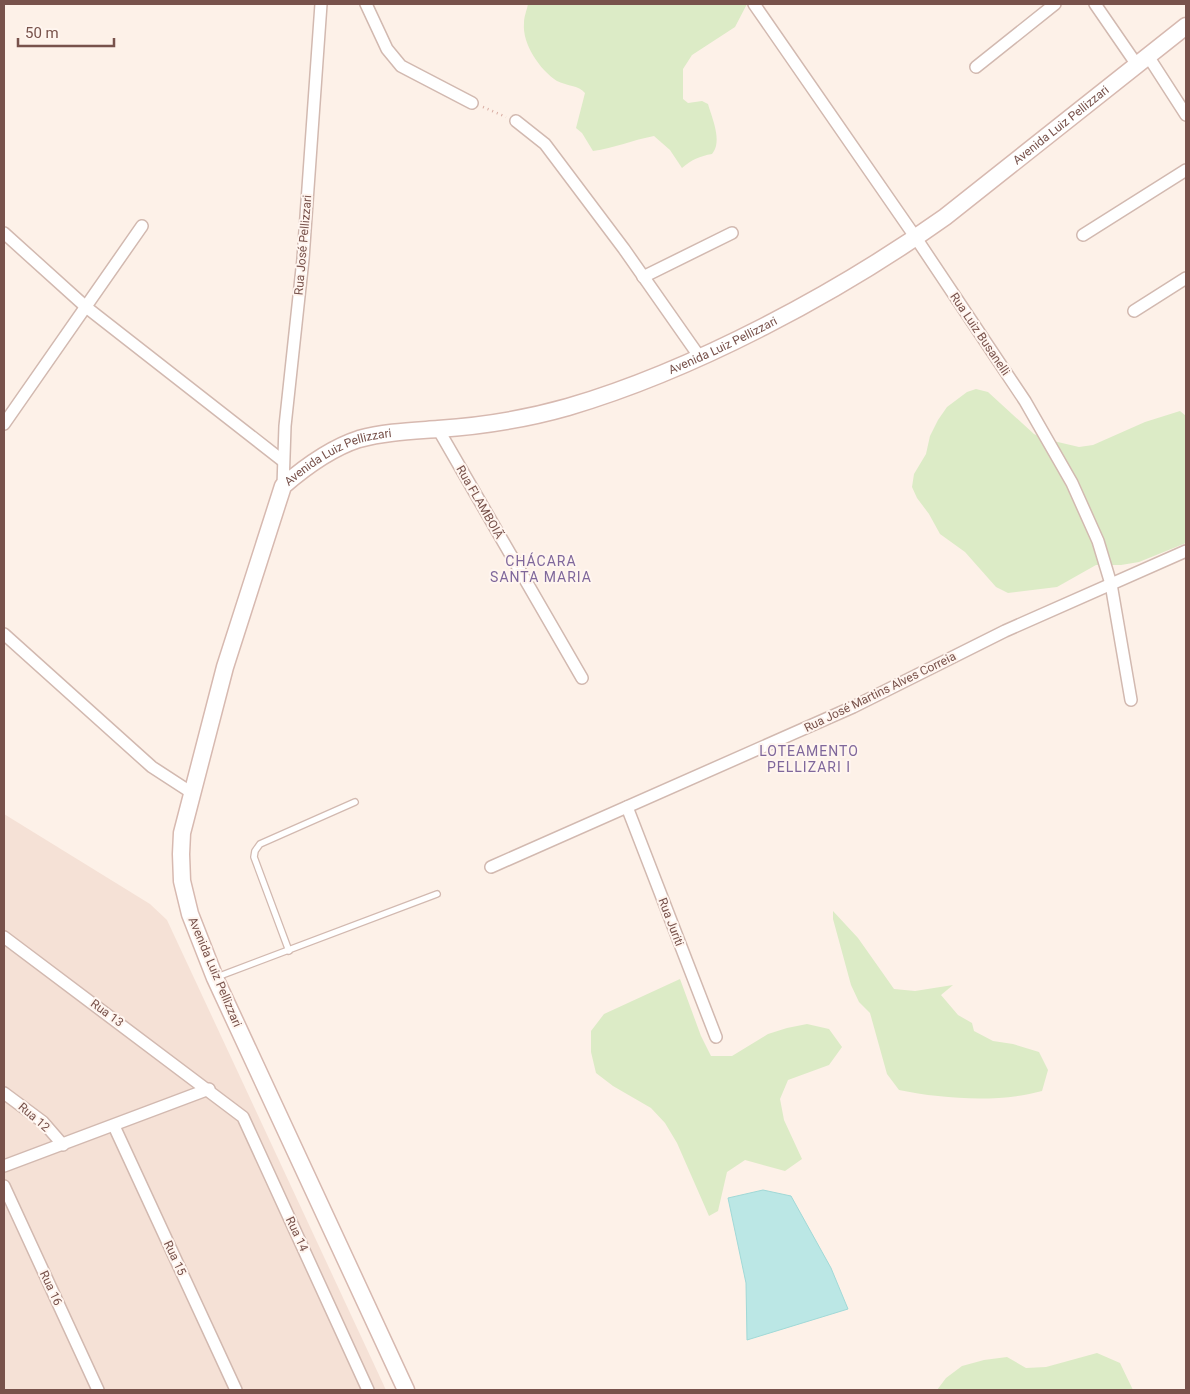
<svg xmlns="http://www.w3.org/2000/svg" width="1190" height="1394" viewBox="0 0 1190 1394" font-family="Roboto,sans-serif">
  <rect width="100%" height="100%" fill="#fdf1e8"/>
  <path fill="#f5e1d6" d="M4 814 150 904 167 920 386 1390H4Z"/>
  <g fill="#dcebc6">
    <path d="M528 4H747L735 27 692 55 683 69V99L688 103 702 101 708 104C712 118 723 142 712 154 700 156 691 160 682 168L670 150 654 136C633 140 614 148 593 151L582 133 576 128 585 93C579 85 566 86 557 81 540 70 522 44 524 23 524 16 527 10 528 4Z"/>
    <path d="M976 389 988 392 1034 434 1045 439 1079 447 1093 445 1145 422 1180 411 1186 416V543L1139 562 1121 565H1096L1057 587 1008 593 996 587 965 552 940 534 929 514 917 498 912 487 914 474 926 454 930 436 938 420 947 407 967 392Z"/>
    <path d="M833 911 858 938 894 989 915 991 953 985 941 995 958 1015 972 1023 974 1031 993 1041 1013 1044 1039 1052 1048 1070 1042 1091C999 1103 943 1099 899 1090L887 1074 870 1013 859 1002 851 985 833 919Z"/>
    <path d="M680 979 701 1036 711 1056H732L768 1034 787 1028 807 1024 829 1029 842 1047 829 1065 788 1080 780 1099 784 1120 802 1159 785 1171 745 1160 727 1172 718 1211 709 1216 677 1143 665 1123 651 1108 613 1086 596 1073 591 1052V1031L604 1014Z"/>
    <path d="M1097 1353 1120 1363 1133 1390H937L946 1378 962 1366 984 1360 1007 1357 1026 1368 1046 1367Z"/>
  </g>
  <path fill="#bbe7e5" stroke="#a1d9d7" d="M763 1190 791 1196 831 1268 848 1309 747 1340 746 1283 728 1198Z"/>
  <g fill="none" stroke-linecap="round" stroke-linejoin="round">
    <defs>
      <g id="service">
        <path d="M289 951 254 857 255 851 260 844 355 802"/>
        <path d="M217 977 437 894"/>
      </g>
      <g id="minor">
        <path d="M366 4 387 49 401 66 472 103"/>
        <path d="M754 4 916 238 1025 401 1072 483 1098 541 1111 584 1131 700"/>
        <path d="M1095 4 1137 65"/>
        <path d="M1148 56 1186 115"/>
        <path d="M976 67 1055 4"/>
        <path d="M516 121 545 144 624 249 699 356"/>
        <path d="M4 233 86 307 283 461"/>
        <path d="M1083 235 1186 170"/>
        <path d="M643 277 732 233"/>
        <path d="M1134 311 1186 278"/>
        <path d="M4 424 142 226"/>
        <path d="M438 429 582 678"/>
        <path d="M283 486 285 426 303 259 321 4"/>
        <path d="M4 634 152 767 192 793"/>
        <path d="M627 807 716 1037"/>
        <path d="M491 867 853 707 1005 631 1186 551"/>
        <path d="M4 937 243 1117 368 1390"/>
        <path d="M4 1093 43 1122 63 1145"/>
        <path d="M114 1126 236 1390"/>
        <path d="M4 1166 209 1089"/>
        <path d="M4 1186 98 1390"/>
      </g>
      <g id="secondary">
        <path id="s1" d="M406 1390 215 978 190 914 182 881 181 854 182 833 225 667 283 486C305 467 331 448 359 439 385 432 412 431 438 429 481 426 526 419 568 407 694 370 838 293 945 217L1186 26"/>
      </g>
    </defs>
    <use href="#service" stroke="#d2b9b0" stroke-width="8"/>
    <use href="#minor" stroke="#d2b9b0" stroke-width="14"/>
    <use href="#secondary" stroke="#d7b9b0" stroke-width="19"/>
    <path stroke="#d8aca2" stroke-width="2.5" stroke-dasharray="1 4" stroke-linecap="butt" d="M483 107 506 117"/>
    <use href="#service" stroke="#fff" stroke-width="5.5"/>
    <use href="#minor" stroke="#fff" stroke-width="11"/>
    <use href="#secondary" stroke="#fff" stroke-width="16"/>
  </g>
  <g text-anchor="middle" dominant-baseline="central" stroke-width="4" stroke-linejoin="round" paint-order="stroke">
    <g font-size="12" fill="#78524b" stroke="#fff5ef">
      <text stroke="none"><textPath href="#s1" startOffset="1840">Avenida Luiz Pellizzari</textPath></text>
      <text transform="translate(303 245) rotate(-85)">Rua José Pellizzari</text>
      <text transform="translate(980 334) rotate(56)">Rua Luiz Busanelli</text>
      <text stroke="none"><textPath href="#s1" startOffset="1435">Avenida Luiz Pellizzari</textPath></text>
      <text stroke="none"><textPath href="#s1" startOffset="1030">Avenida Luiz Pellizzari</textPath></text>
      <text transform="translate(480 502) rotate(60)">Rua FLAMBOIÃ</text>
      <text transform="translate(880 692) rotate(-26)">Rua José Martins Alves Correia</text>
      <text transform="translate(671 922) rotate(69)">Rua Juriti</text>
      <text transform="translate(215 972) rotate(67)">Avenida Luiz Pellizzari</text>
      <text transform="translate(107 1013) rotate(36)">Rua 13</text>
      <text transform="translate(34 1117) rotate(41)">Rua 12</text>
      <text transform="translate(297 1234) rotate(65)">Rua 14</text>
      <text transform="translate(175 1258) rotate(65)">Rua 15</text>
      <text transform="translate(51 1288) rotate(65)">Rua 16</text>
    </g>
    <g font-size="14" letter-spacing="1" fill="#7f679b" stroke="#fff5ef">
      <text x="541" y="561">CHÁCARA<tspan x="541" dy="16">SANTA MARIA</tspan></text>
      <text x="809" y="751">LOTEAMENTO<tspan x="809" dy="16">PELLIZARI I</tspan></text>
    </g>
  </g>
  <rect width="1190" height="1394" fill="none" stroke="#78524b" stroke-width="10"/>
  <path d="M18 38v8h96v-8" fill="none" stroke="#78524b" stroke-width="2.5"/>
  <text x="25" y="38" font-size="15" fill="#78524b" stroke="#fff5ef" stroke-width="4" paint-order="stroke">50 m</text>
</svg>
